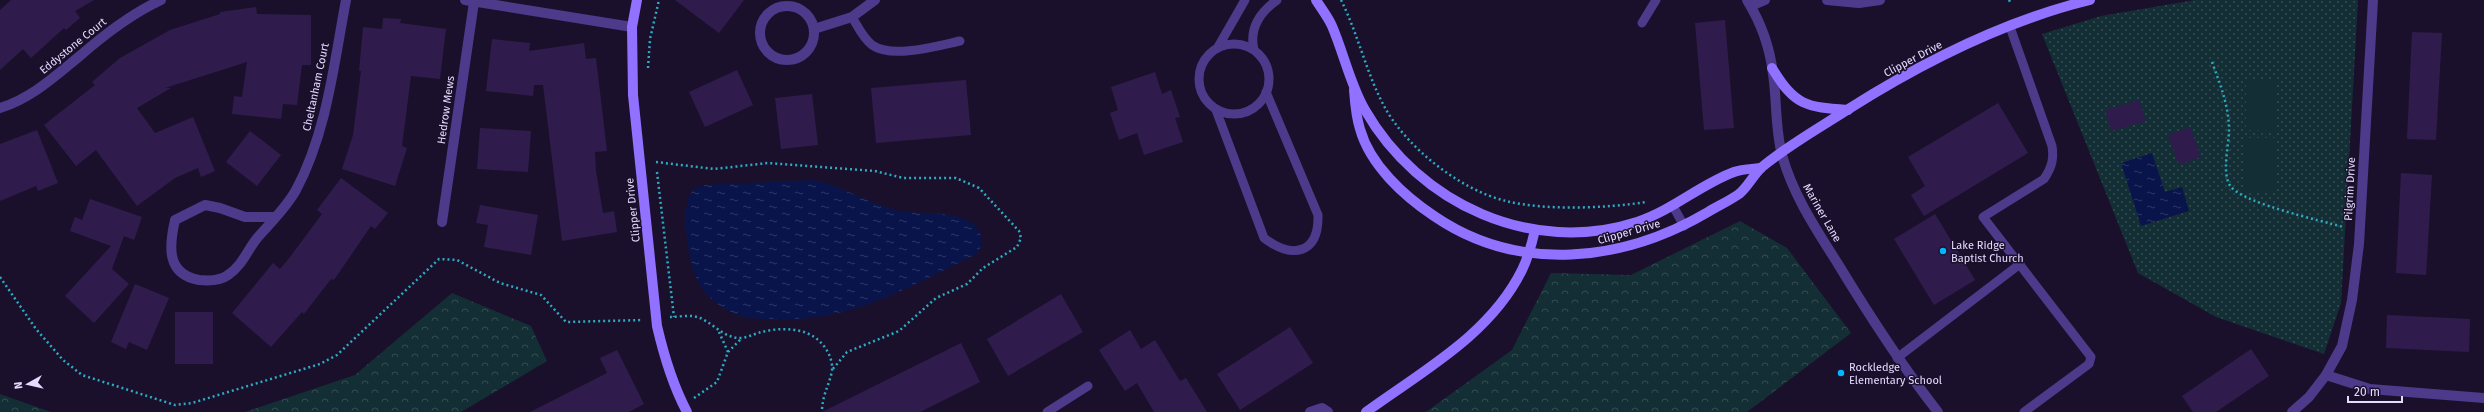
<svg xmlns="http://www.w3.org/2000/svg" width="2484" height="412" viewBox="0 0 2484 412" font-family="'Fira Sans',sans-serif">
  <defs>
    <pattern id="grass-dots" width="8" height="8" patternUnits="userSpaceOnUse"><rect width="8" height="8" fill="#132f35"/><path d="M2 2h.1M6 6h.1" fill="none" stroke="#354d53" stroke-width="1.8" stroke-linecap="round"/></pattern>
    <pattern id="forest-crowns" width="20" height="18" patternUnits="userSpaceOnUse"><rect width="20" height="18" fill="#132f35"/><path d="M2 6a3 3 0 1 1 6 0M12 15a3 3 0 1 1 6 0" fill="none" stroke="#354d53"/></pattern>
    <pattern id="water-ripples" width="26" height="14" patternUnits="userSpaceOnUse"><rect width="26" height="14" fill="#09144b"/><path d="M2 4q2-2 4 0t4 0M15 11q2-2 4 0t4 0" fill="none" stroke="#2d3666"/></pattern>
  </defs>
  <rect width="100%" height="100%" fill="#1a102b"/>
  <path fill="url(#grass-dots)" d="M2195 0H2358L2341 303 2324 354 2216 317 2138 273 2042 34 2101 16Z"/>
  <g fill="url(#forest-crowns)">
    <path d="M1740 221 1787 248 1851 333 1747 412H1426L1512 350 1551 273 1631 275Z"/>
    <path d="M452 293 531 326 547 361 461 412H245L355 375Z"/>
    <path d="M0 394 51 412H0Z"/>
  </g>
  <g fill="#132f35">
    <path d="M2246 79H2275V131L2246 130Z"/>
    <rect x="2244" y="138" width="32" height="55"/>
  </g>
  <g fill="url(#water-ripples)">
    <path d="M2152 153 2165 192 2182 187 2189 211 2141 226 2121 163Z"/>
    <path d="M815 180C844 187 870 204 899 211 919 215 977 208 981 237 982 244 981 249 976 254 912 286 847 324 772 319 761 319 749 319 739 315 723 310 710 300 701 287 689 269 679 212 691 193 694 188 699 187 704 185Z"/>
  </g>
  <g fill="#2f1c4c">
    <path d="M11 0H94L75 11 80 18 66 30 64 28 31 58 23 49 0 70V10Z"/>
    <path d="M675 0H744L719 33Z"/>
    <path d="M256 7 257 14 311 15V65H302L297 105 283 104 281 119 232 114 234 96 242 97 247 62 165 88H171L137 108 155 133 193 117 215 171 201 177 198 168 175 178 137 206 96 150 76 166 44 125 95 85 92 82 120 58 170 30 220 14V12Z"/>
    <path d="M383 18 401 19 400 23 446 29 440 79 411 76 402 146 407 148 395 186 342 169 353 135 361 71H359L363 27 382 29Z"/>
    <path d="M1725 20 1734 128 1704 130 1695 23Z"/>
    <path d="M2412 32 2442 33 2436 140 2407 139Z"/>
    <path d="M492 39 530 43 529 51 584 43 586 59 596 58 607 151 595 152 596 171 603 213 614 211 617 232 562 241 543 85H534L533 96 486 91Z"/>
    <path d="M737 70 753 105 705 127 689 92Z"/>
    <path d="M1155 72 1162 94 1171 90 1180 117 1175 118 1183 142 1144 155 1137 133 1119 140 1110 113 1118 110 1111 87Z"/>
    <path d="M966 80 971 135 876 143 871 88Z"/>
    <path d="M812 94 818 145 781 149 775 98Z"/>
    <path d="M2139 100 2146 121 2111 131 2105 110Z"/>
    <path d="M1998 103 2028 153 1924 216 1911 195 1925 186 1908 157Z"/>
    <path d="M2190 127 2201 157 2179 165 2168 135Z"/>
    <path d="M480 128 531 131 528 172 477 169Z"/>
    <path d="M37 130 58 183 38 191 36 186 0 201V144Z"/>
    <path d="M250 131 281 155 257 186 226 162Z"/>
    <path d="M2401 173 2432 175 2426 275 2396 273Z"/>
    <path d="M341 178 388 213 375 229 371 226 334 280 331 279 304 314 302 312 271 347 232 313 273 263 280 269 290 257 322 214 317 210Z"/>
    <path d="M90 199 142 217 134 240 124 236 112 269 129 284 94 323 65 296 111 246 70 231 75 217 82 220Z"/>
    <path d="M480 205 538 215 531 255 484 247 488 225 476 223Z"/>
    <path d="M1935 214 1975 280 1934 305 1894 239Z"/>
    <path d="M135 284 169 298 147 350 129 342 126 349 111 342Z"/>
    <path d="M1061 294 1083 332 1008 376 987 339Z"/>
    <rect x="175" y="312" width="38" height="52"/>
    <path d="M2387 315 2470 319 2469 352 2386 348Z"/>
    <path d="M1290 327 1313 363 1240 410 1217 374Z"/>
    <path d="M1130 330 1141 349 1155 340 1180 381 1186 378 1207 412H1154L1137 383 1125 391 1099 350Z"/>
    <path d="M961 343 980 382 920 412H822Z"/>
    <path d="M2251 349 2269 376 2216 412H2193L2182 396Z"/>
    <path d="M617 350 644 404 629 412H530L607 373 600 358Z"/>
  </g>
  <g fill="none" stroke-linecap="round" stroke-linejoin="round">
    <g stroke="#2dabc0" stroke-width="2.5" stroke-dasharray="2 3" stroke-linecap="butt">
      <path d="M1341 0C1358 34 1366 72 1384 106 1406 147 1460 190 1506 201 1546 211 1606 208 1647 202"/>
      <path d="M2009 0 2010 2"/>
      <path d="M2212 62C2220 84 2229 106 2229 130 2229 146 2221 174 2231 187 2246 204 2319 220 2343 227"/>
      <path d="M648 68 650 39 659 0"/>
      <path d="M656 162 714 169 768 163 875 171 903 178H956L979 188 1019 231 1021 238 1017 247 983 268 967 284 936 298 899 331 847 352 832 370"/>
      <path d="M657 172 674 317"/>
      <path d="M0 277 36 329 63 360 82 375 175 405 192 403 320 364 337 355 439 259 457 260 500 283 541 295 566 322 643 320"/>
      <path d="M670 317C679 317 691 314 700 318 714 324 724 338 740 338 746 338 752 335 758 333 779 327 808 326 823 345 829 352 833 362 832 371 829 386 822 395 822 412"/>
      <path d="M719 332 728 352"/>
      <path d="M694 398 717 382 728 352 741 339"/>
    </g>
    <g stroke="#4d3a8b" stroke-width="9">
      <path d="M852 17C858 27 863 38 872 45 892 59 937 46 960 41"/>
      <path d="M1642 23 1656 0"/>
      <path d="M2010 27 2052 146C2054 159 2052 167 2044 179L1983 217 2091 357 2089 364 2024 412"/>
      <circle cx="1234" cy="79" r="35"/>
      <path d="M1218 47 1245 0"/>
      <path d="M1254 50C1249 29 1259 13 1277 0"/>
      <path d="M1216 110 1264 238C1291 259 1319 255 1318 215L1266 92"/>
      <path d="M1673 206 1684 226"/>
      <path d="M1897 358 2020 264"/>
      <path d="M1047 412 1088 386"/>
    </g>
    <g stroke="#4d3a8b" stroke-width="10">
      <path d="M465 0 632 27"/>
      <path d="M1747 0C1760 21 1770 48 1773 74 1777 100 1775 128 1782 155 1793 195 1816 229 1838 264 1869 315 1901 365 1938 412"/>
      <path d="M1827 0 1859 3 1880 0"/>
      <circle cx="787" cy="33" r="27"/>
      <path d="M1751 6 1765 0"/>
      <path d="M814 29 852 17 875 0"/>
      <path d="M0 108C32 98 55 76 81 55 105 34 131 14 161 0"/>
      <path d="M276 217H245L220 208 205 205 175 220C169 246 166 274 199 280 209 281 220 281 228 275 243 265 247 250 258 237 271 222 286 208 296 190 327 132 334 63 346 0"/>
      <path d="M442 222 474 2"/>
      <path d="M2326 375 2370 389 2484 398"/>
      <path d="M1310 412 1322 408 1328 412"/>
      <path d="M2292 412 2309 397 2326 375 2342 346 2352 300 2359 244 2373 0"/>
    </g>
    <g stroke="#9171ff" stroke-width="10">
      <path d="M637 0 632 27 633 95 657 326C664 356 672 384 687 412"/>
      <path d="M1316 0C1321 8 1328 17 1332 26 1344 54 1350 84 1365 110 1419 204 1532 256 1637 222 1673 210 1701 184 1734 172 1742 169 1752 169 1761 168"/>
      <path d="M1772 68C1795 106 1806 107 1848 110"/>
      <path d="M1354 90C1355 103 1356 117 1360 129 1370 165 1404 196 1434 216 1519 274 1623 262 1708 212 1718 206 1729 201 1739 194 1748 187 1753 175 1762 167 1787 146 1819 128 1847 110 1921 63 2004 21 2090 0"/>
      <path d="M1366 412C1422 371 1490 335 1522 270 1528 258 1532 243 1535 230"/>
    </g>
  </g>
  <g fill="#06b4ff" stroke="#1a102b" stroke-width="1.5">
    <circle cx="1943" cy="251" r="4"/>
    <circle cx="1841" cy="373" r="4"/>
  </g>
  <g text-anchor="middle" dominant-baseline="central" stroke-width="3" stroke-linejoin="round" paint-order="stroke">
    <g font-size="11" fill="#e6daff" stroke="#1a102b">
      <text transform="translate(73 46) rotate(-39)">Eddystone Court</text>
      <text transform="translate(1913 59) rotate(-28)">Clipper Drive</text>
      <text transform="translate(316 87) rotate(-78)">Cheltanham Court</text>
      <text transform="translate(446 110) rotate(-82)">Hedrow Mews</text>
      <text transform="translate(2350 189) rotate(-87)">Pilgrim Drive</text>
      <text transform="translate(633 210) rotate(-96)">Clipper Drive</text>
      <text transform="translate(1822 213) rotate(60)">Mariner Lane</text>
      <text transform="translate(1629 232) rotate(-16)">Clipper Drive</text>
    </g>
    <g font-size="11" fill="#e6daff" stroke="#1a102b" text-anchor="start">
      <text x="1951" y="245">Lake Ridge<tspan x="1951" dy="13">Baptist Church</tspan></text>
      <text x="1849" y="367">Rockledge<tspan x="1849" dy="13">Elementary School</tspan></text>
    </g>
  </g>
  <g transform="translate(28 384) rotate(262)" stroke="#1a102b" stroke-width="3" paint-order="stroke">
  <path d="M0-3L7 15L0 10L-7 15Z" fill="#e6daff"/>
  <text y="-6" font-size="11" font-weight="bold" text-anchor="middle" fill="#e6daff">N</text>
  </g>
  <path d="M2348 396v6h54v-6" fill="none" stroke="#e6daff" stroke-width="2"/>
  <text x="2354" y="396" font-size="12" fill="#e6daff" stroke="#1a102b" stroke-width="3" paint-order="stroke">20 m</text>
</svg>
